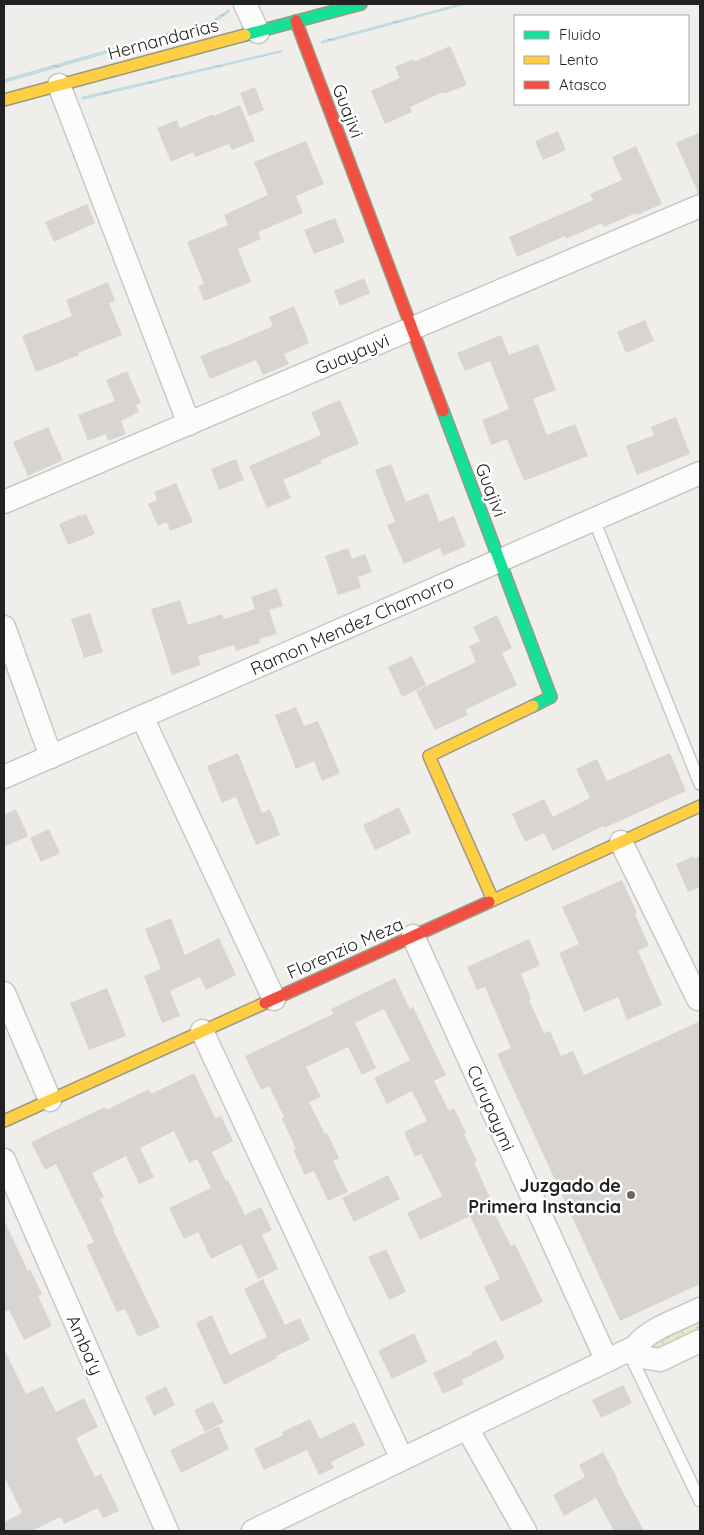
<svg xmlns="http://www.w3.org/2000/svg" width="704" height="1535" viewBox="0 0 704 1535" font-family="Quicksand,sans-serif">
  <defs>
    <pattern id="grass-dots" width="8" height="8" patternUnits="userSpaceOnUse" patternTransform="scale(1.25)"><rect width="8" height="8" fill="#ddeccb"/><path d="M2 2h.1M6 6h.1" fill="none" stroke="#bdcaae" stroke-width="1.8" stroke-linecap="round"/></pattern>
    <pattern id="water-ripples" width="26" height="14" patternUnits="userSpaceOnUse" patternTransform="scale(1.25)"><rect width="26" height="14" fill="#bfdbe3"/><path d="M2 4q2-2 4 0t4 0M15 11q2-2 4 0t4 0" fill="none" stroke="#a4bcc2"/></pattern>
  </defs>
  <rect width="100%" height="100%" fill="#f0eeeb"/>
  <path fill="url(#grass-dots)" d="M700 1320V1328L657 1349 653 1348 652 1344Z"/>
  <g fill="url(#water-ripples)">
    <path d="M458 4H468L321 44V41Z"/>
    <path d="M229 9 230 12 214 23 4 83V79L213 20Z"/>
    <path d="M282 50 283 52 82 100 81 97Z"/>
  </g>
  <g fill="#d7d4d2">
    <path d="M450 46 467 85 444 94 443 92 410 107 412 112 385 124 371 91 400 78 395 67 413 59 414 62Z"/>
    <path d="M255 87 264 110 249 116 240 93Z"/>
    <path d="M240 105 255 141 232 150 229 144 195 157 193 152 171 162 157 128 177 120 180 128 213 114 214 116Z"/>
    <path d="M558 131 566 150 543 160 535 141Z"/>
    <path d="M700 132V193H698L676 143Z"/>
    <path d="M306 141 324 184 296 196 303 213 258 232 261 239 238 249 251 282 204 301 198 286 204 284 187 242 228 225 224 215 268 195 254 162Z"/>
    <path d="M636 146 662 204 637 215 636 213 604 227 602 223 566 239 565 236 517 257 509 237 593 200 590 194 622 180 612 157Z"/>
    <path d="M87 204 95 223 54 242 45 222Z"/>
    <path d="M335 218 345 242 314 254 304 230Z"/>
    <path d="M364 278 370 293 340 306 334 291Z"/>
    <path d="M108 282 115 301 109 303 122 335 78 353 79 355 36 372 22 336 72 316 66 300Z"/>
    <path d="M294 306 309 343 284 354 289 364 263 375 256 360 210 379 200 356 224 346V347L273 326 269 317Z"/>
    <path d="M645 320 654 341 626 353 617 332Z"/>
    <path d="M501 335 509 355 538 344 556 390 533 399 547 435 575 424 588 456 524 481 507 439 491 445 482 420 509 409 490 361 465 371 457 353Z"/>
    <path d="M127 371 141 403 136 405 139 412 121 421 126 434 108 441 106 434 88 441 78 415 115 401 106 380Z"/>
    <path d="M340 400 359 444 321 460 322 463 283 480 291 498 267 508 249 466 321 435 311 412Z"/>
    <path d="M676 417 690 454 637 475 626 446 654 435 651 427Z"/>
    <path d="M48 427 63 460 28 476 13 442Z"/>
    <path d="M236 459 244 480 219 490 211 469Z"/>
    <path d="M391 464 406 502 428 493 439 522 454 516 466 546 443 556 440 548 404 564 387 525 395 522 375 470Z"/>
    <path d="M176 483 193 522 170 531 167 522 158 526 148 504 157 500 154 492Z"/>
    <path d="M86 514 95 534 68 545 59 524 80 515V516Z"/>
    <path d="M348 548 352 559 365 554 372 572 358 577 361 588 338 595 325 556Z"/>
    <path d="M277 588 283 606 269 610 277 634 259 639 260 643 236 651 234 645 198 656 201 665 172 675 151 609 180 600 188 625 222 614 224 619 255 609 251 597Z"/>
    <path d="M90 613 103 652 84 658 71 619Z"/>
    <path d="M497 615 512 648 502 653 517 685 465 710 468 715 435 730 416 691 476 662 469 646 480 641 473 627Z"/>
    <path d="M412 656 426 685 402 697 388 667Z"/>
    <path d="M296 707 304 726 318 721 340 773 322 781 314 761 296 769 275 715Z"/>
    <path d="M238 753 262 813 270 809 280 835 256 845 236 797 222 803 207 766Z"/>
    <path d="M670 753 686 791 604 828 603 826 553 851 544 833 525 842 512 814 544 799 553 817 590 798 576 769 597 759 607 781Z"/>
    <path d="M399 807 411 833 375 850 363 825Z"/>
    <path d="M16 809 28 836 4 847V815Z"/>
    <path d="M49 829 60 853 41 862 30 838Z"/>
    <path d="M694 856 695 859 700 856V887L688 892 676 864Z"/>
    <path d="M622 880 637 913 635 914 649 946 638 951 662 1005 627 1020 618 997 584 1012 559 953 579 944 562 907Z"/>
    <path d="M171 918 185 955 219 938 236 975 206 990 200 977 170 991 180 1016 162 1023 144 976 161 969 145 929Z"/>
    <path d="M529 939 540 965 521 974 531 999 529 1000 544 1033 550 1031 561 1056 573 1051 584 1075 700 1021V1284L620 1321 497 1054 511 1048 485 987 477 990 467 967Z"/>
    <path d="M395 978 410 1009 413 1007 446 1075 434 1081 449 1111 454 1108 466 1133 464 1134 477 1161 474 1162 490 1198 487 1199 511 1246 515 1244 543 1302 501 1322 484 1287 500 1279 470 1216 420 1240 407 1213 442 1196 421 1154 415 1157 404 1132 427 1121 412 1091 387 1104 374 1078 410 1060 384 1009 355 1023 376 1068 362 1075 348 1047 306 1067 321 1097 309 1102 325 1134 327 1133 339 1158 333 1161 348 1192 328 1201 314 1171 305 1175 293 1150 296 1149 282 1119 284 1117 269 1086 261 1090 245 1056 333 1014 331 1009Z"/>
    <path d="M107 988 126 1036 89 1050 70 1003Z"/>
    <path d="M194 1073 215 1118 221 1116 233 1141 212 1152 226 1181 228 1180 245 1215 261 1207 272 1230 262 1235 278 1269 258 1279 241 1244 211 1259 198 1232 184 1239 169 1208 211 1188 197 1159 189 1163 174 1131 140 1148 154 1177 139 1184 126 1156 92 1173 104 1197 100 1199 114 1229 113 1230 160 1327 138 1337 125 1309 117 1312 86 1245 94 1242 56 1164 45 1170 31 1142 105 1107 106 1110 149 1089 151 1094Z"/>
    <path d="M388 1175 400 1199 354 1222 342 1198Z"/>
    <path d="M4 1220 28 1271 30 1269 42 1294 38 1296 52 1326 24 1340 9 1310 4 1312Z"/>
    <path d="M386 1249 406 1292 389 1300 368 1257Z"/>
    <path d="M263 1279 285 1325 300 1318 310 1340 276 1356 277 1358 224 1385 196 1323 212 1315 230 1355 267 1337 244 1289Z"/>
    <path d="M414 1333 427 1362 392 1379 378 1351Z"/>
    <path d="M496 1340 505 1358 462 1380 464 1384 443 1394 433 1373 473 1354 472 1352Z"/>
    <path d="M4 1349 26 1394 43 1386 56 1412 84 1398 98 1427 76 1438 95 1477 101 1474 119 1511 103 1518 98 1508 64 1524 60 1517 32 1531H4V1522L22 1513 4 1476Z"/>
    <path d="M623 1385 632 1403 601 1418 592 1400Z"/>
    <path d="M166 1386 175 1405 154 1416 145 1397Z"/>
    <path d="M213 1401 224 1422 205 1432 194 1410Z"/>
    <path d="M310 1419 320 1439 354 1422 365 1445 331 1462 334 1468 319 1475 307 1450 264 1470 254 1449 283 1435 282 1432Z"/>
    <path d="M219 1426 229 1449 181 1473 170 1450Z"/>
    <path d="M603 1452 618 1480 617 1481 644 1531H614L596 1498 564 1516 553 1495 585 1477 579 1465Z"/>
  </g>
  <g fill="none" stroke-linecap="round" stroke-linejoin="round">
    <defs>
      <g id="lane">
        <path d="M594 520 700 784"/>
        <path d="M628 1351 700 1501"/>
      </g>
      <g id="street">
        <path d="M245 4 258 32"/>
        <path d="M59 85 189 424"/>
        <path d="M4 502 700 206"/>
        <path d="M4 627 51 757"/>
        <path d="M142 717 274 999"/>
        <path d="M4 777 700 473"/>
        <path d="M621 842 698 999"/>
        <path d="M413 936 607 1361"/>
        <path d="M4 993 50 1100"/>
        <path d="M202 1031 402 1459"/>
        <path d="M4 1160 167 1531"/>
        <path d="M635 1347 647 1358 660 1360 700 1341"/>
        <path d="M467 1428 525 1531"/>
        <path d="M253 1531 635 1347C650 1328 678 1320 700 1309"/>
      </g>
      <g id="fast">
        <path d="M245 35 361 4"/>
        <path d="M443 411 551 697 533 706"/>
      </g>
      <g id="slow">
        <path d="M4 100 245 35"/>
        <path d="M493 900 429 756 533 706"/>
        <path d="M489 902 700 806"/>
        <path d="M4 1121 265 1003"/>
      </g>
      <g id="jam">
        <path d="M296 21 443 411"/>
        <path d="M265 1003 489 902"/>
      </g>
    </defs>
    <use href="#lane" stroke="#c9c8c7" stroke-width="14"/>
    <use href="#street" stroke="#c9c8c7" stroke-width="25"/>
    <use href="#fast" stroke="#999a82" stroke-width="14"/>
    <use href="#slow" stroke="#999a82" stroke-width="14"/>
    <use href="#jam" stroke="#999a82" stroke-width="14"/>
    <use href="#lane" stroke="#fdfcfc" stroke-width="11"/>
    <use href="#street" stroke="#fdfcfc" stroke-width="22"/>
    <use href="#fast" stroke="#16e098" stroke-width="11"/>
    <use href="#slow" stroke="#ffcf43" stroke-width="11"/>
    <use href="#jam" stroke="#f24e42" stroke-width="11"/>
  </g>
  <circle fill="#6a6968" stroke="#fff" stroke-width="2" cx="631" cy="1195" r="5"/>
  <g text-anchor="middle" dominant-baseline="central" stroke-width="5" stroke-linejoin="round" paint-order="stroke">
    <g font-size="18" fill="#222" stroke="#fff">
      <text transform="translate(163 39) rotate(-15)">Hernandarias</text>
      <text transform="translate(348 111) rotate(69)">Guajivi</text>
      <text transform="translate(352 354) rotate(-23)">Guayayvi</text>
      <text transform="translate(491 490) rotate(69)">Guajivi</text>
      <text transform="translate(352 625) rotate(-24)">Ramon Mendez Chamorro</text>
      <text transform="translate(345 948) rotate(-24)">Florenzio Meza</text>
      <text transform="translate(491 1108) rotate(66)">Curupaymi</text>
      <text transform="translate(85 1345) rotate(66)">Amba'y</text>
    </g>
    <g font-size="18" font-weight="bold" fill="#222" stroke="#fff" text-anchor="end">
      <text x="621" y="1185">Juzgado de<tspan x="621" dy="21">Primera Instancia</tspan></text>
    </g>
  </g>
  <rect width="704" height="1535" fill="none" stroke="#222222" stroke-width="10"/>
  <rect x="514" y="15" width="175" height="90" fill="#ffffff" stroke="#a7a7a7"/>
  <rect x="524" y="31" width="25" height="8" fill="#16e098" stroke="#a7a7a7"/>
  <text x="559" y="40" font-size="15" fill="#222222">Fluido</text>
  <rect x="524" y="56" width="25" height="8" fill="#ffcf43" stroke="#a7a7a7"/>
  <text x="559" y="65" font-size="15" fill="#222222">Lento</text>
  <rect x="524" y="81" width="25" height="8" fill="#f24e42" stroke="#a7a7a7"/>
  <text x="559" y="90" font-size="15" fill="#222222">Atasco</text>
</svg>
